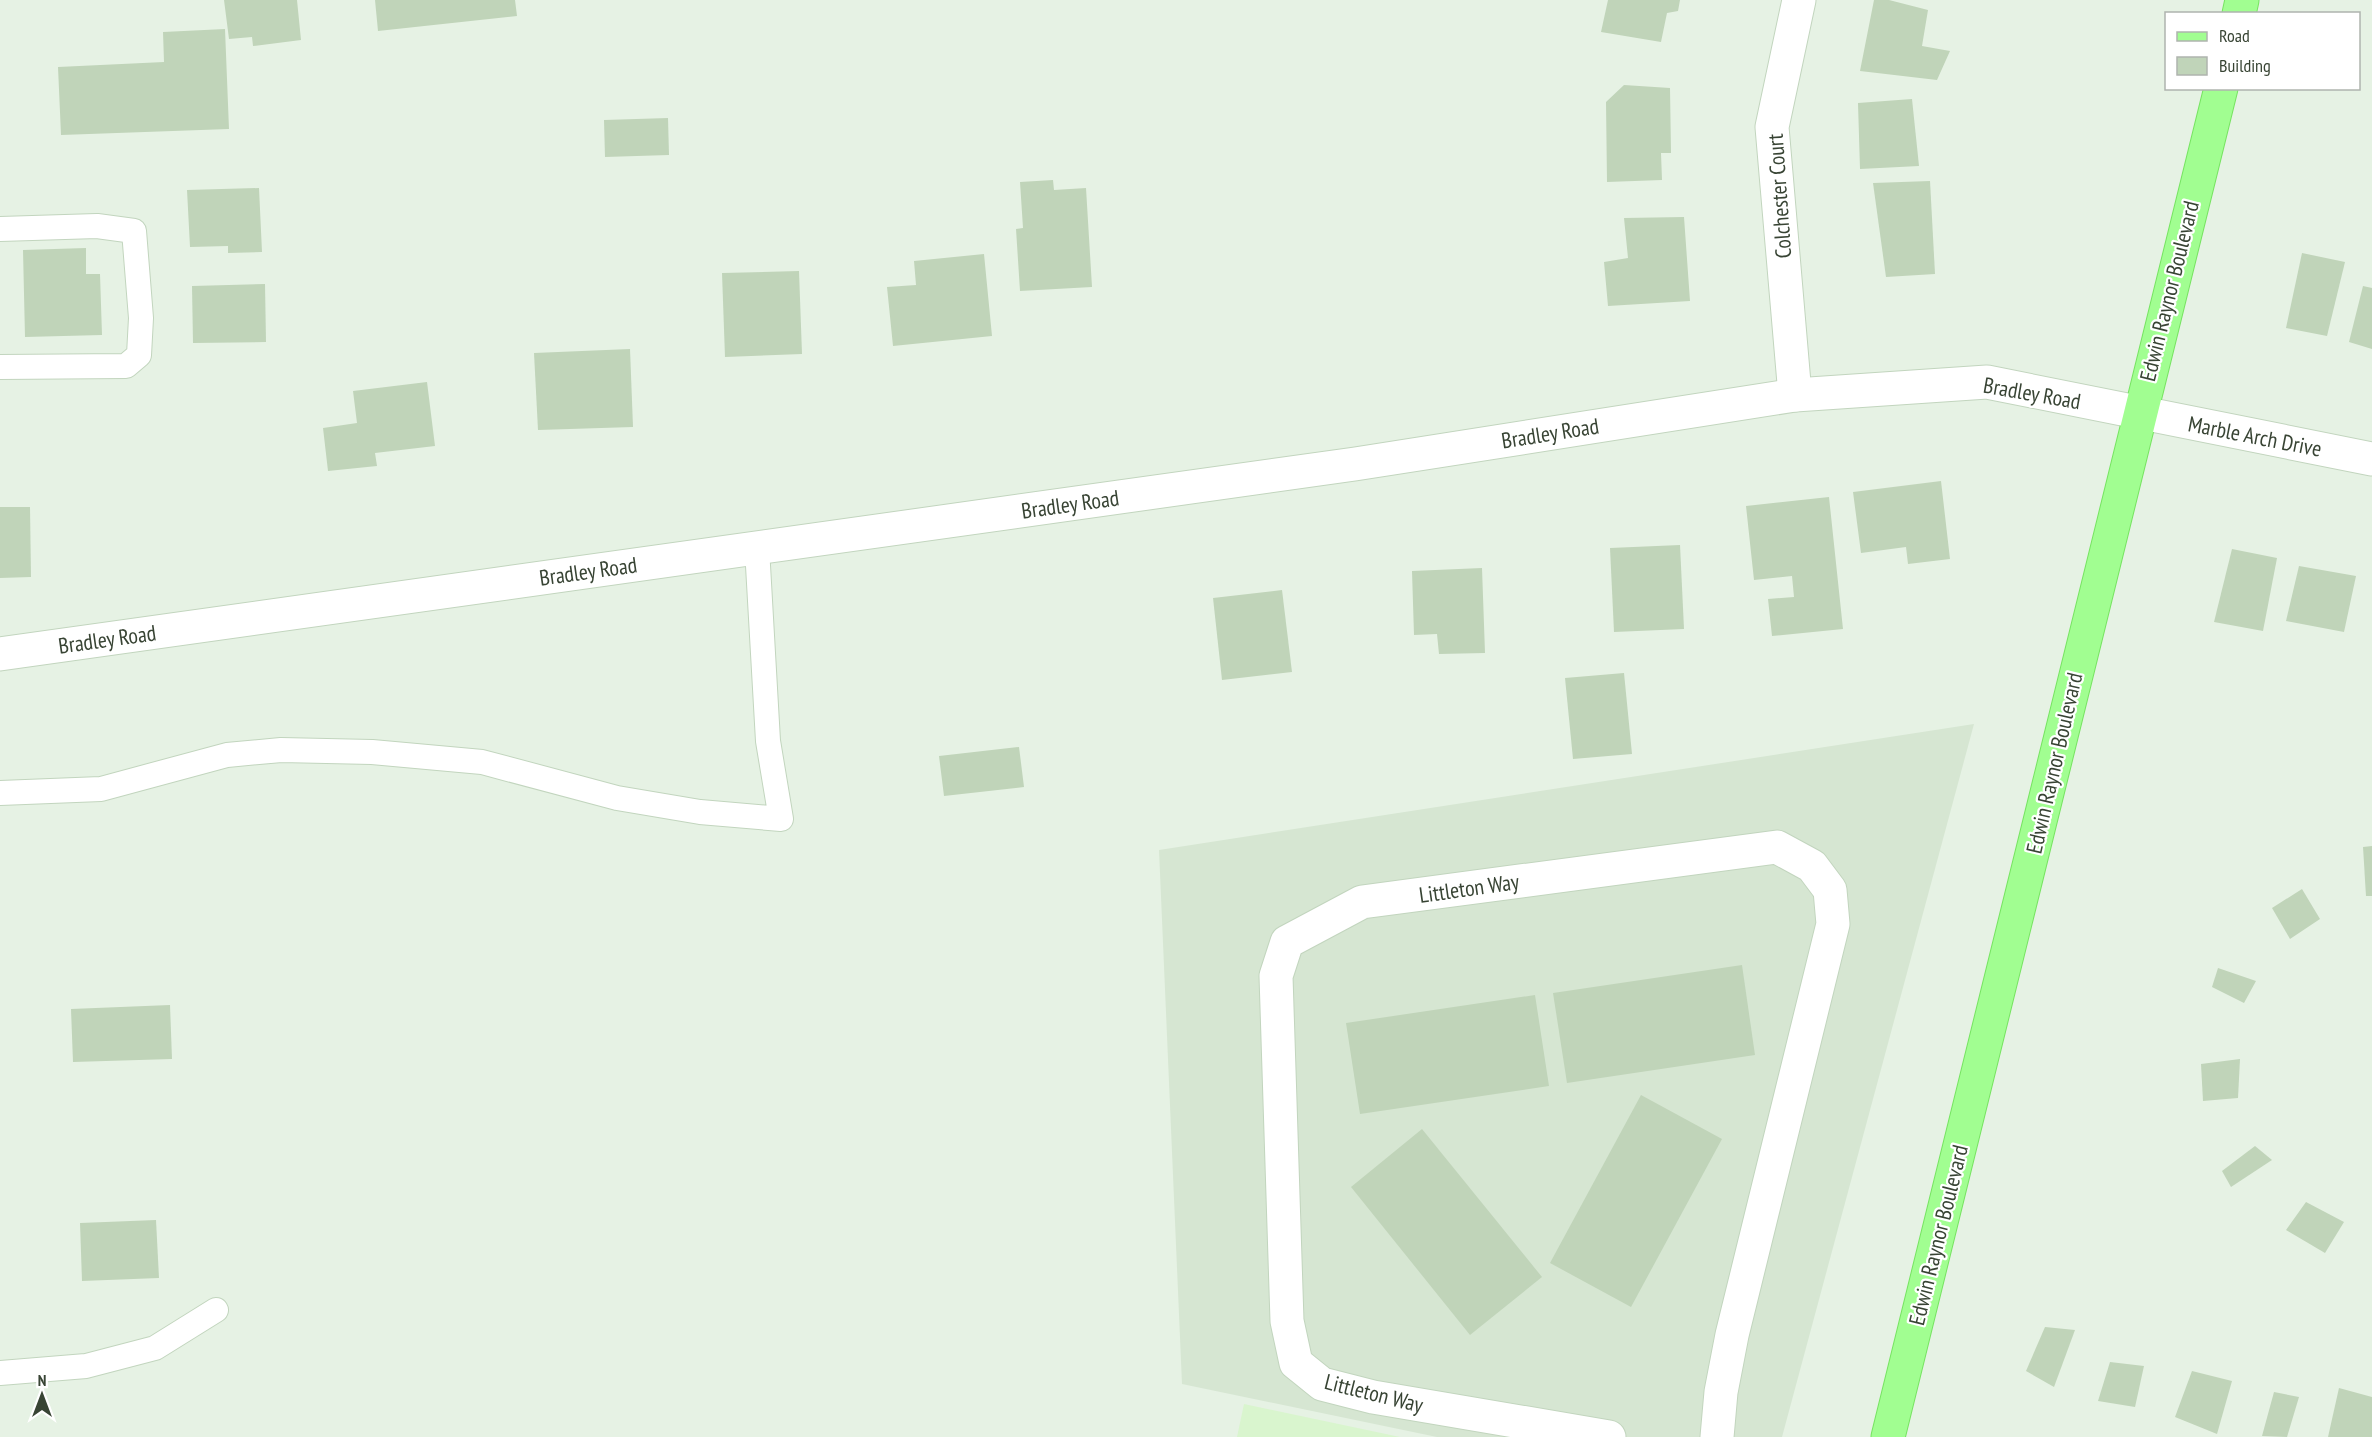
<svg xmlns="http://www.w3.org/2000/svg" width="2372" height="1437" viewBox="0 0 2372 1437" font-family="'PT Sans Narrow',sans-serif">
  <rect width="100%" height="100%" fill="#e6f2e4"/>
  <path fill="#d6e6d2" d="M1974 724 1782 1437H1437L1182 1384 1159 850Z"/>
  <path fill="#d9f5ce" d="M1244 1404 1400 1437H1237Z"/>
  <g fill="#c0d4b9">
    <path d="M224 0H297L301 40 253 46 252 37 229 39Z"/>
    <path d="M375 0H515L517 16 378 31Z"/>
    <path d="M1608 0H1680L1678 11 1667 13 1661 42 1601 32Z"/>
    <path d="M1874 0H1889L1928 10 1922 46 1950 51 1937 80 1860 71Z"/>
    <path d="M225 29 229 129 61 135 58 67 164 62 163 32Z"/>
    <path d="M1624 85 1670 88 1671 153H1661L1662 180 1607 182 1606 102Z"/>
    <path d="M1912 99 1919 166 1860 169 1858 103Z"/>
    <path d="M668 118 669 155 605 157 604 120Z"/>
    <path d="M1053 180 1054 190 1086 188 1092 287 1020 291 1016 229 1023 228 1020 182Z"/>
    <path d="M1930 181 1935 274 1886 277 1873 183Z"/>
    <path d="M259 188 262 252 228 253V246L190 247 187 190Z"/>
    <path d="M1684 217 1690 301 1608 306 1604 262 1628 258 1624 218Z"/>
    <path d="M86 248V274H100L102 335 25 337 23 250Z"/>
    <path d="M2302 253 2345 262 2327 336 2286 328Z"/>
    <path d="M984 254 992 336 893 346 887 287 916 285 914 261Z"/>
    <path d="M799 271 802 354 725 357 722 273Z"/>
    <path d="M265 284 266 342 193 343 192 286Z"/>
    <path d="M2363 286 2372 288V349L2349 342Z"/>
    <path d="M630 349 633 427 538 430 534 353Z"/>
    <path d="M427 382 435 446 375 453 377 466 328 471 323 428 357 423 353 391Z"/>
    <path d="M1941 481 1950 559 1908 564 1906 547 1861 553 1853 492Z"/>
    <path d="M1829 497 1843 629 1772 636 1768 599 1794 597 1792 576 1754 580 1746 506Z"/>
    <path d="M0 507H30L31 577 0 578Z"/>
    <path d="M1680 545 1684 629 1614 632 1610 548Z"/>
    <path d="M2232 549 2277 558 2263 631 2214 622Z"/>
    <path d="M2299 566 2356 576 2344 632 2286 621Z"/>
    <path d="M1482 568 1485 653 1439 654 1437 634 1414 635 1412 571Z"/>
    <path d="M1282 590 1292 672 1222 680 1213 598Z"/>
    <path d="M1624 673 1632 754 1573 759 1565 678Z"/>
    <path d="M1019 747 1024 787 944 796 939 756Z"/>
    <path d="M2372 846V896H2366L2363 847Z"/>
    <path d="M2302 889 2320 919 2290 939 2272 908Z"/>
    <path d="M1742 965 1755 1055 1567 1083 1553 993Z"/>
    <path d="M2218 968 2256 981 2244 1003 2212 987Z"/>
    <path d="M1535 995 1549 1086 1360 1114 1346 1023Z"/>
    <path d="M170 1005 172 1059 73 1062 71 1009Z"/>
    <path d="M2240 1059 2238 1098 2203 1101 2201 1064Z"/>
    <path d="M1641 1095 1722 1139 1631 1307 1550 1263Z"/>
    <path d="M1422 1129 1542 1277 1470 1335 1351 1187Z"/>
    <path d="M2255 1146 2272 1160 2231 1187 2222 1171Z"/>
    <path d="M2306 1202 2344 1222 2325 1253 2286 1230Z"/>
    <path d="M156 1220 159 1278 82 1281 80 1223Z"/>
    <path d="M2045 1327 2075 1330 2054 1387 2026 1371Z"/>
    <path d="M2110 1362 2144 1366 2135 1407 2098 1401Z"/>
    <path d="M2192 1371 2232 1381 2217 1434 2175 1417Z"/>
    <path d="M2339 1388 2372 1397V1437H2328Z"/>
    <path d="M2274 1392 2299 1397 2287 1437 2262 1436Z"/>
  </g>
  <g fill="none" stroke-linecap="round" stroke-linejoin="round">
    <defs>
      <g id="lane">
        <path d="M0 229 97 226 134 231 141 318 139 355 126 366 0 367"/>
        <path d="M0 793 101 789 227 755 281 750 372 752 482 762 617 798 700 812 781 819 768 741 757 548"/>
        <path d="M0 1373 86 1366 155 1348 216 1310"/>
      </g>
      <g id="street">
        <path d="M1795 395 1772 127 1799 0"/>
        <path d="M0 654 1355 464 1795 395 1987 382 2372 459"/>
        <path d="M1609 1437 1373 1397 1322 1384 1296 1363 1287 1321 1276 976 1287 942 1362 902 1777 847 1812 866 1830 890 1833 924 1732 1335 1721 1392 1717 1437"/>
      </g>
      <g id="primary">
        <path d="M2239 14 2242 0"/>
        <path d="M1888 1437C2000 988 2106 537 2221 88"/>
      </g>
    </defs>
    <use href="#lane" stroke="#c2d5be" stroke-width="26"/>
    <use href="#street" stroke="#c2d5be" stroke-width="35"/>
    <use href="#primary" stroke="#76e361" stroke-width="35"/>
    <use href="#lane" stroke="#fff" stroke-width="24"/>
    <use href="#street" stroke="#fff" stroke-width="33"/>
    <use href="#primary" stroke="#a1fe91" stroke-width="33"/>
  </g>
  <g text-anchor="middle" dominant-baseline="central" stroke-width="4.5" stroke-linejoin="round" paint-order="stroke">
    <g font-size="22" fill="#384434" stroke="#fff">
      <text transform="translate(1779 196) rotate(-94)">Colchester Court</text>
      <text transform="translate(2169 291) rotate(-76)">Edwin Raynor Boulevard</text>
      <text transform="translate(2032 393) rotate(10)">Bradley Road</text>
      <text transform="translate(1550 433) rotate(-9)">Bradley Road</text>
      <text transform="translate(2255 436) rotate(11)">Marble Arch Drive</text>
      <text transform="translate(1070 504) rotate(-8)">Bradley Road</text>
      <text transform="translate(588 571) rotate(-8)">Bradley Road</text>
      <text transform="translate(107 639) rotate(-8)">Bradley Road</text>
      <text transform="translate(2054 763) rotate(-77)">Edwin Raynor Boulevard</text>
      <text transform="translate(1469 888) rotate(-8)">Littleton Way</text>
      <text transform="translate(1938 1235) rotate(-76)">Edwin Raynor Boulevard</text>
      <text transform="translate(1374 1393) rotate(14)">Littleton Way</text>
    </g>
  </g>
  <rect x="2165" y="12" width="195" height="78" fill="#ffffff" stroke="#afb4ae" stroke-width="1.5"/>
  <rect x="2177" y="32" width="30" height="9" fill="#a1fe91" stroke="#afb4ae" stroke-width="1.5"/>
  <text x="2219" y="42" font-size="18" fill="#384434">Road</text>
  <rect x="2177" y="57" width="30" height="18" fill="#c0d4b9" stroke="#afb4ae" stroke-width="1.5"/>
  <text x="2219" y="72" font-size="18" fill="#384434">Building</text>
  <g transform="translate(42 1395)" stroke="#ffffff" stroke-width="4.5" paint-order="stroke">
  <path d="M0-4.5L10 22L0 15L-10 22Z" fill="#384434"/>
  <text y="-9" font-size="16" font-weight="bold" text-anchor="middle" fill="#384434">N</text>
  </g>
</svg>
